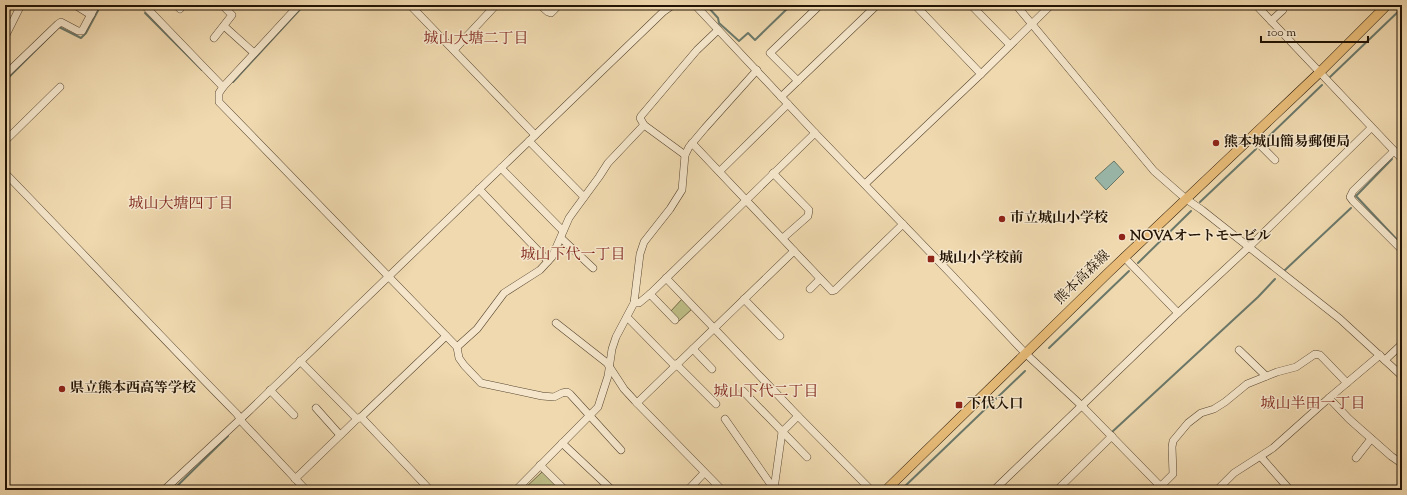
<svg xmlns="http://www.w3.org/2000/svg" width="1407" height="495" viewBox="0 0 1407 495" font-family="'Sorts Mill Goudy','Noto Serif JP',serif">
  <rect width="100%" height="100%" fill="#f0d9af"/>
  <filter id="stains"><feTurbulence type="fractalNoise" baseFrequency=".005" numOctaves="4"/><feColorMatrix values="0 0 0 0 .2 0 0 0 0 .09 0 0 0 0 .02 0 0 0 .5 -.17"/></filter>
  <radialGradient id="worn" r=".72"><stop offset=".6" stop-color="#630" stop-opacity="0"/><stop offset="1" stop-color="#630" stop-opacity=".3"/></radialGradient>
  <g fill="#bebe87" stroke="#706946">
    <path d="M682 299 692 309 679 321 670 312Z"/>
    <path d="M542 472 560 490H523Z"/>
  </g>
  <path fill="#9abaad" stroke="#6a786a" d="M1114 161 1124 172 1106 190 1095 178Z"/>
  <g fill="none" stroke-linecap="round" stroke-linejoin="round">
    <g stroke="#6a786a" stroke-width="2">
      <path d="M708 7 718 18 719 23 739 41 748 33 755 40 791 5"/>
      <path d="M145 13 202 70"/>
      <path d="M1330 77 1402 8"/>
      <path d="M5 81 59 27 81 38 86 33 101 5"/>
      <path d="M233 82 304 5"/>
      <path d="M1264 141 1322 85"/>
      <path d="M1400 151 1402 149"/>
      <path d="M1392 159 1356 196 1402 245"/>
      <path d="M1200 202 1256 149"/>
      <path d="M1138 263 1191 211"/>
      <path d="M1285 270 1351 208"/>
      <path d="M1049 348 1129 271"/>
      <path d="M1112 432 1258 297 1275 279"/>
      <path d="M173 490 228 436"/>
      <path d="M901 490 1025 371"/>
    </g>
    <defs>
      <g id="minor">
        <path d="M75 5 91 15"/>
        <path d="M144 5 223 87"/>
        <path d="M176 5 180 9"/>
        <path d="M299 5 223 87 219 93V102L457 347 459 358 464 365 481 383 542 396 554 397 562 393 567 392 570 394 621 450"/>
        <path d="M410 5 535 135"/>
        <path d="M540 5 548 12 551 13 559 5"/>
        <path d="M695 5 815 133 949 272 1025 353 1082 406 1164 490"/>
        <path d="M915 5 981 74"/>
        <path d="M971 5 1010 45"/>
        <path d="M1016 5 1154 171 1186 199 1202 210 1340 319 1402 376"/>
        <path d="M1256 5 1400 157 1402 155"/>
        <path d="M1110 6 1111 5"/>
        <path d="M1271 21 1283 10V5"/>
        <path d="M224 26 254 53"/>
        <path d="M5 37 21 5"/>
        <path d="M214 38 232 15 222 5"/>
        <path d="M454 50 496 5"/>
        <path d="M5 75 58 24 61 22 78 31H82L96 5"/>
        <path d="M798 81 770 53 820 5"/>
        <path d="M781 97 877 5"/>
        <path d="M1252 137 1275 160"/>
        <path d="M5 141 60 87"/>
        <path d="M529 141 584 197"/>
        <path d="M692 143 832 291 835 290 903 224"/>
        <path d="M1394 151 1353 191 1350 197 1353 201 1402 250"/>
        <path d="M685 155 644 125 640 118 641 116 697 50 718 30"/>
        <path d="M501 168 563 231"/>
        <path d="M720 171 788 104"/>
        <path d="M5 173C83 253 159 335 237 414L243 423 306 490"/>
        <path d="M773 173 809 210 808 216 783 238"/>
        <path d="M865 184 981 74 1051 5"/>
        <path d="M479 189 548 261"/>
        <path d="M561 238 593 268"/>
        <path d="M1124 257 1178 313"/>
        <path d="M666 278 798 416 871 490"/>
        <path d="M810 289 820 279"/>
        <path d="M650 294 675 320"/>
        <path d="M744 299 780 336"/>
        <path d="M634 303H639L650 294 815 133"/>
        <path d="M627 317 675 366"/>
        <path d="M556 323 607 363 624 389 635 401 722 490"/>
        <path d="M457 347 477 329 504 293 540 270 552 257 569 218 574 211 599 177 608 163 644 125"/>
        <path d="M693 349 712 369"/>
        <path d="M1239 350 1266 376"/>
        <path d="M1385 360 1402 344"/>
        <path d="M300 361 357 419"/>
        <path d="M676 364 716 404"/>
        <path d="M270 390 294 415"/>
        <path d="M743 391 807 457"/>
        <path d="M1329 398 1349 419 1391 456 1398 461 1402 459"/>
        <path d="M637 403 794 251"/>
        <path d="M316 408 340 435"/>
        <path d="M361 417 430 490"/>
        <path d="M725 419 774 489 793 490"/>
        <path d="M562 443 612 490"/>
        <path d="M1261 457 1290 490"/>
        <path d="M1356 458 1371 439"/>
        <path d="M540 465 565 490"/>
        <path d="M295 479 357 419 361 417 446 336"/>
        <path d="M721 489H774L782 432 798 416"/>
        <path d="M164 490 248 412 663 12 673 5"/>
        <path d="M516 490 598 407 608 376 612 349 616 337 634 303 640 254 644 242 670 209 682 190 685 155 689 147 705 128 757 70"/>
        <path d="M688 490 704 473"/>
        <path d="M994 490 1178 313 1249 247 1371 128"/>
        <path d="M1057 490 1112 436"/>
        <path d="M1157 490 1173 474 1172 447 1173 441 1188 423 1201 413 1214 409 1225 402 1247 384 1277 372 1296 367 1315 354 1320 355 1324 359 1347 383"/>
        <path d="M1217 490 1234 473 1273 448 1329 398 1380 355"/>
      </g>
      <path id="major" d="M886 490 1109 272 1319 73 1387 5"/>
    </defs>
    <use href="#minor" stroke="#564530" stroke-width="8"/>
    <use href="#major" stroke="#231405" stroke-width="10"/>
    <use href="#minor" stroke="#f5e6cb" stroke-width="7"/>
    <use href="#major" stroke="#e8bc78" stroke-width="9"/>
  </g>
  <g fill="#8f2418" stroke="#f5e6cb" stroke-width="1.5">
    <circle cx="1216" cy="143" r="4"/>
    <circle cx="1002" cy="219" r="4"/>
    <circle cx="1122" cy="237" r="4"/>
    <rect x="927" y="255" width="8" height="8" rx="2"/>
    <circle cx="62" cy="389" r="4"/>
    <rect x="955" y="401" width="8" height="8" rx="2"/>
  </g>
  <g text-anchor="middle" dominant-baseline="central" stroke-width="3" stroke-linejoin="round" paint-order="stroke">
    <g font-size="14" font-weight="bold" fill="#231405" stroke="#f5e6cb" text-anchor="start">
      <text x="1224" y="143">熊本城山簡易郵便局</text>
      <text x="1010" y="219">市立城山小学校</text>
      <text x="1130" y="237">NOVAオートモービル</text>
      <text x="939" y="259">城山小学校前</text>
      <text x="70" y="389">県立熊本西高等学校</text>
      <text x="967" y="405">下代入口</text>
    </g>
    <g font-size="14" fill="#231405" stroke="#f5e6cb">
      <text transform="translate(1083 278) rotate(-44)">熊本高森線</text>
    </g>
    <g font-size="15" fill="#7a1f14" stroke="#f5e6cb">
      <text x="476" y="39">城山大塘二丁目</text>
      <text x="181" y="204">城山大塘四丁目</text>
      <text x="573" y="255">城山下代一丁目</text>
      <text x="766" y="392">城山下代二丁目</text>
      <text x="1313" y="404">城山半田一丁目</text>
    </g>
  </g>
  <rect width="1407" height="495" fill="none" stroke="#f0d9af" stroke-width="20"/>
  <rect x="6" y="6" width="1395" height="483" fill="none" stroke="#231405" stroke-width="2"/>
  <rect x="10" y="10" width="1387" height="475" fill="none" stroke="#231405"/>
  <path d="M1261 36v6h107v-6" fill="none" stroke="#231405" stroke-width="2"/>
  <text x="1267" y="36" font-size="12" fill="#231405" stroke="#f5e6cb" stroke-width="3" paint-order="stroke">100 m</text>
  <rect width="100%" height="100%" filter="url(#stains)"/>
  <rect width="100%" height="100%" fill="url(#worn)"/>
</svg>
